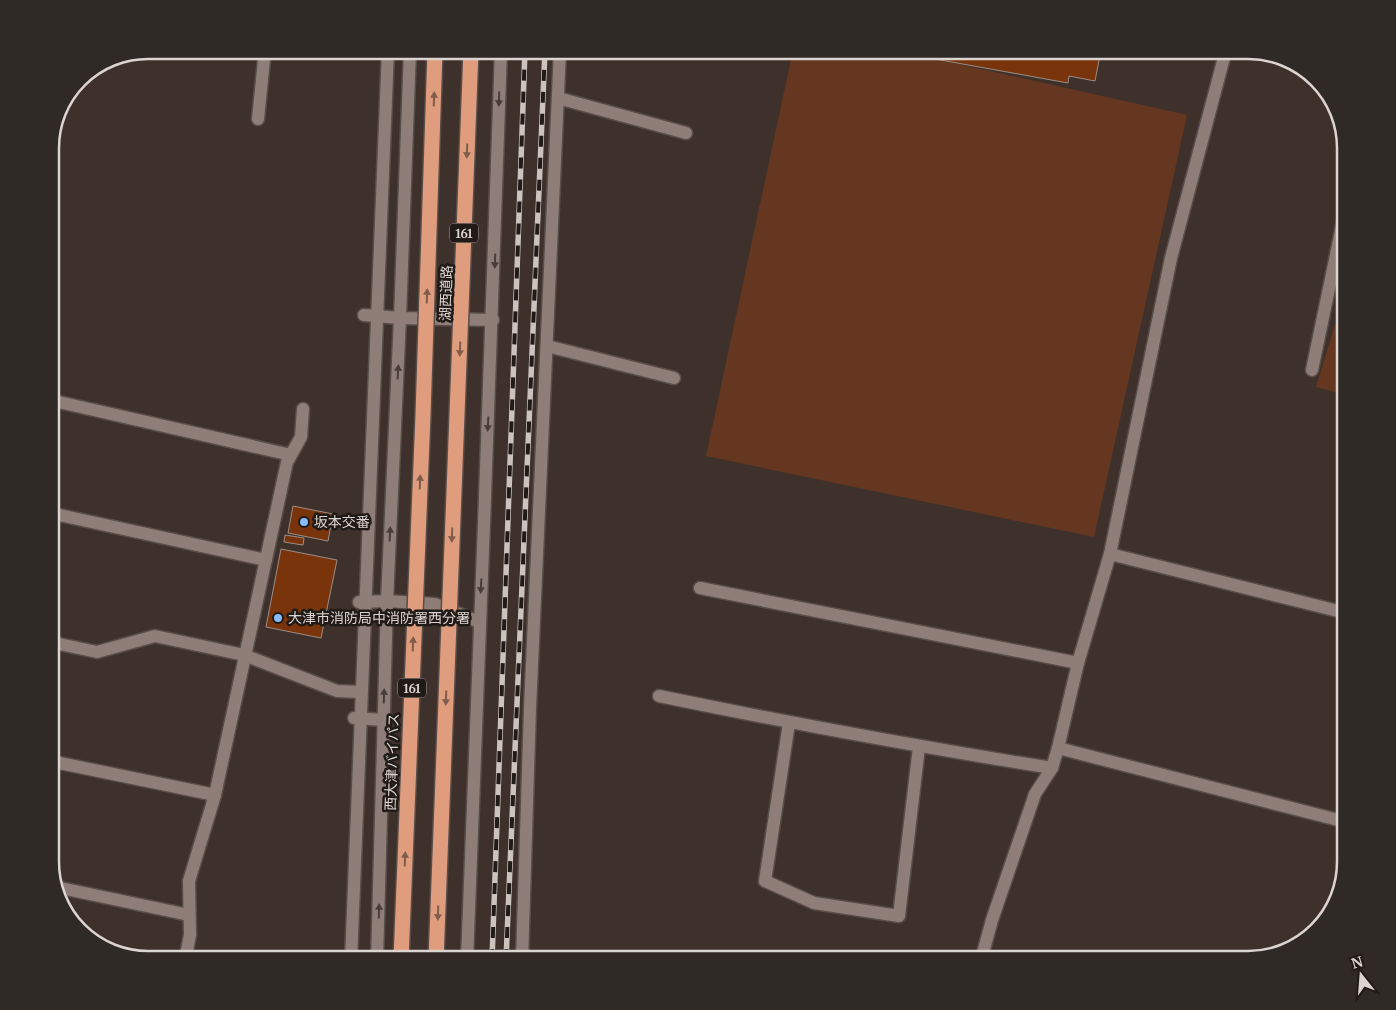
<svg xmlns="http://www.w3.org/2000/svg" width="1396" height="1010" viewBox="0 0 1396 1010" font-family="Merriweather,'Noto Sans JP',serif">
  <rect width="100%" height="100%" fill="#3e312b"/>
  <g fill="#663720">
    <path d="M793 50H896L1187 115 1094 537 706 456Z"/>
    <path d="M1335 324 1346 328V395L1316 387Z"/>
  </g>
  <g fill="#79340b" stroke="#9d8d86">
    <path d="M935 50H1101L1095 81 1069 76 1068 83 935 59 937 50Z"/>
    <path d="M293 506 333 514 328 541 288 533Z"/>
    <path d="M285 535 304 538 303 545 284 542Z"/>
    <path d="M281 549 337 560 321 638 266 627Z"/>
  </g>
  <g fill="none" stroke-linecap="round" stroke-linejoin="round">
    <defs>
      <g id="minor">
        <path d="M558 98 686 133"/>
        <path d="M258 119 265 50"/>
        <path d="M364 315 400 318 493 320"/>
        <path d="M547 346 674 378"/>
        <path d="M1312 370 1346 207"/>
        <path d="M50 400 291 455"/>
        <path d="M50 513 266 560"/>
        <path d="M1110 554 1346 613"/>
        <path d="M700 588 1078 663"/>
        <path d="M359 602 387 601 435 604 479 622"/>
        <path d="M50 642 97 652 155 636 244 655 337 691 361 692"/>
        <path d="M659 696C790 723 920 747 1052 768"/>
        <path d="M354 718 383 720"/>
        <path d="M789 723 765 881 814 903 899 916 919 747"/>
        <path d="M1058 748 1346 822"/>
        <path d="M50 761 215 795"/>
        <path d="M56 887 189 915"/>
        <path d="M185 960 190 935 189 881 215 795 287 462 301 437 303 409"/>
        <path d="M351 960 388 50"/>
        <path d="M522 960 530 708 560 50"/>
        <path d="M981 960 992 920 1035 794 1052 768 1058 748 1078 663 1110 554 1171 258 1226 50"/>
      </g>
      <g id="tertiary">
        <path d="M377 960 387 601 400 318 410 50"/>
        <path d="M467 960C478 657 492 353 501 50"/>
      </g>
    </defs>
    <use href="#minor" stroke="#584d49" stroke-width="15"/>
    <use href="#tertiary" stroke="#584d49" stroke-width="15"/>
    <use href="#minor" stroke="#8e7e77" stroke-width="12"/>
    <use href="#tertiary" stroke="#8e7e77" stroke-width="12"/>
    <defs>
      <g id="rail">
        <path d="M492 960 525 50"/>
        <path d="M506 960 545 50"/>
      </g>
    </defs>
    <use href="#rail" stroke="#ccc3bf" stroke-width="5.5"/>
    <use href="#rail" stroke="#211b18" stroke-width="4" stroke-dasharray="11" stroke-linecap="butt"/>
    <defs>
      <g id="motorway-bridge">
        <path d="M401 960 423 415 435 50"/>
        <path d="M436 960 471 50"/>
      </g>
    </defs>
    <use href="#motorway-bridge" stroke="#584d49" stroke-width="18" stroke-linecap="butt"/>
    <use href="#motorway-bridge" stroke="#e09d7e" stroke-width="15"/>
  </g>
  <defs><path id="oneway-solid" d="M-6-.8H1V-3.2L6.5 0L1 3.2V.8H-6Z" transform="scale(1.25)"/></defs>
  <g fill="#805c4b">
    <use href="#oneway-solid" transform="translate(434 99) rotate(-88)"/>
    <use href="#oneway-solid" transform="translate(467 151) rotate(92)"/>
    <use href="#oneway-solid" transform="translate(427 296) rotate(-88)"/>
    <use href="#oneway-solid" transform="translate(460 349) rotate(92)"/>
    <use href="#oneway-solid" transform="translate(420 482) rotate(-88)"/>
    <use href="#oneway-solid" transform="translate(452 535) rotate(92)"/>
    <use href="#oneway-solid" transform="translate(413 644) rotate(-88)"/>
    <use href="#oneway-solid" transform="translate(446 698) rotate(92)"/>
    <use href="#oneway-solid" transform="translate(405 859) rotate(-88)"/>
    <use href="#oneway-solid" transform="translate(438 913) rotate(92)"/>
  </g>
  <g fill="#473e39">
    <use href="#oneway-solid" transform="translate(499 99) rotate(92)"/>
    <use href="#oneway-solid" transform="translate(495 261) rotate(92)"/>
    <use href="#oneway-solid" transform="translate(398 372) rotate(-87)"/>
    <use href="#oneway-solid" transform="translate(488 424) rotate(93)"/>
    <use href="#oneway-solid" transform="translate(390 534) rotate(-87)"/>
    <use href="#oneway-solid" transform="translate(481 586) rotate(93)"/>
    <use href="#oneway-solid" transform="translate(384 696) rotate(-88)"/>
    <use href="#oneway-solid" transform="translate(379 911) rotate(-89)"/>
  </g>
  <g fill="#89bafc" stroke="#211b18" stroke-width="2">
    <circle cx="304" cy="522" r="5"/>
    <circle cx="278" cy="618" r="5"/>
  </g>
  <g text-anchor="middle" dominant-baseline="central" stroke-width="5" stroke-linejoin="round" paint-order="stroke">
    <g fill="#211b18" stroke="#a49c99" stroke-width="1">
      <rect x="450" y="223.5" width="28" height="19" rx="4"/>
      <rect x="398" y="678.5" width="28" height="19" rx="4"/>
    </g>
    <g font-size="12" font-weight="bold" fill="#dcd4d0">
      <text x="464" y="233">161</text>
      <text x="412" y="688">161</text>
    </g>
    <g font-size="14" fill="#dcd4d0" stroke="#211b18">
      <text transform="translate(446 293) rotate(-88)">湖西道路</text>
      <text transform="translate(392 762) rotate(-88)">西大津バイパス</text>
    </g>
    <g font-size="14" fill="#dcd4d0" stroke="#211b18" text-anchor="start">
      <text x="314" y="522">坂本交番</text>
      <text x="288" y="618">大津市消防局中消防署西分署</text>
    </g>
  </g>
  <path d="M0 0H1396V1010H0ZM148 59H1248A89 89 0 0 1 1337 148V862A89 89 0 0 1 1248 951H148A89 89 0 0 1 59 862V148A89 89 0 0 1 148 59Z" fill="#302a27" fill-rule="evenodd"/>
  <path fill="none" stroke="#dcd4d0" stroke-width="2.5" d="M148 59H1248A89 89 0 0 1 1337 148V862A89 89 0 0 1 1248 951H148A89 89 0 0 1 59 862V148A89 89 0 0 1 148 59Z"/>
  <g transform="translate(1361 975) rotate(343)" stroke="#211b18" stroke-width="4" paint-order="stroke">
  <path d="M0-4L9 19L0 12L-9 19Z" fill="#dcd4d0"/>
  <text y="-8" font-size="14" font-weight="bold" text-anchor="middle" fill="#dcd4d0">N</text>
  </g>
</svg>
